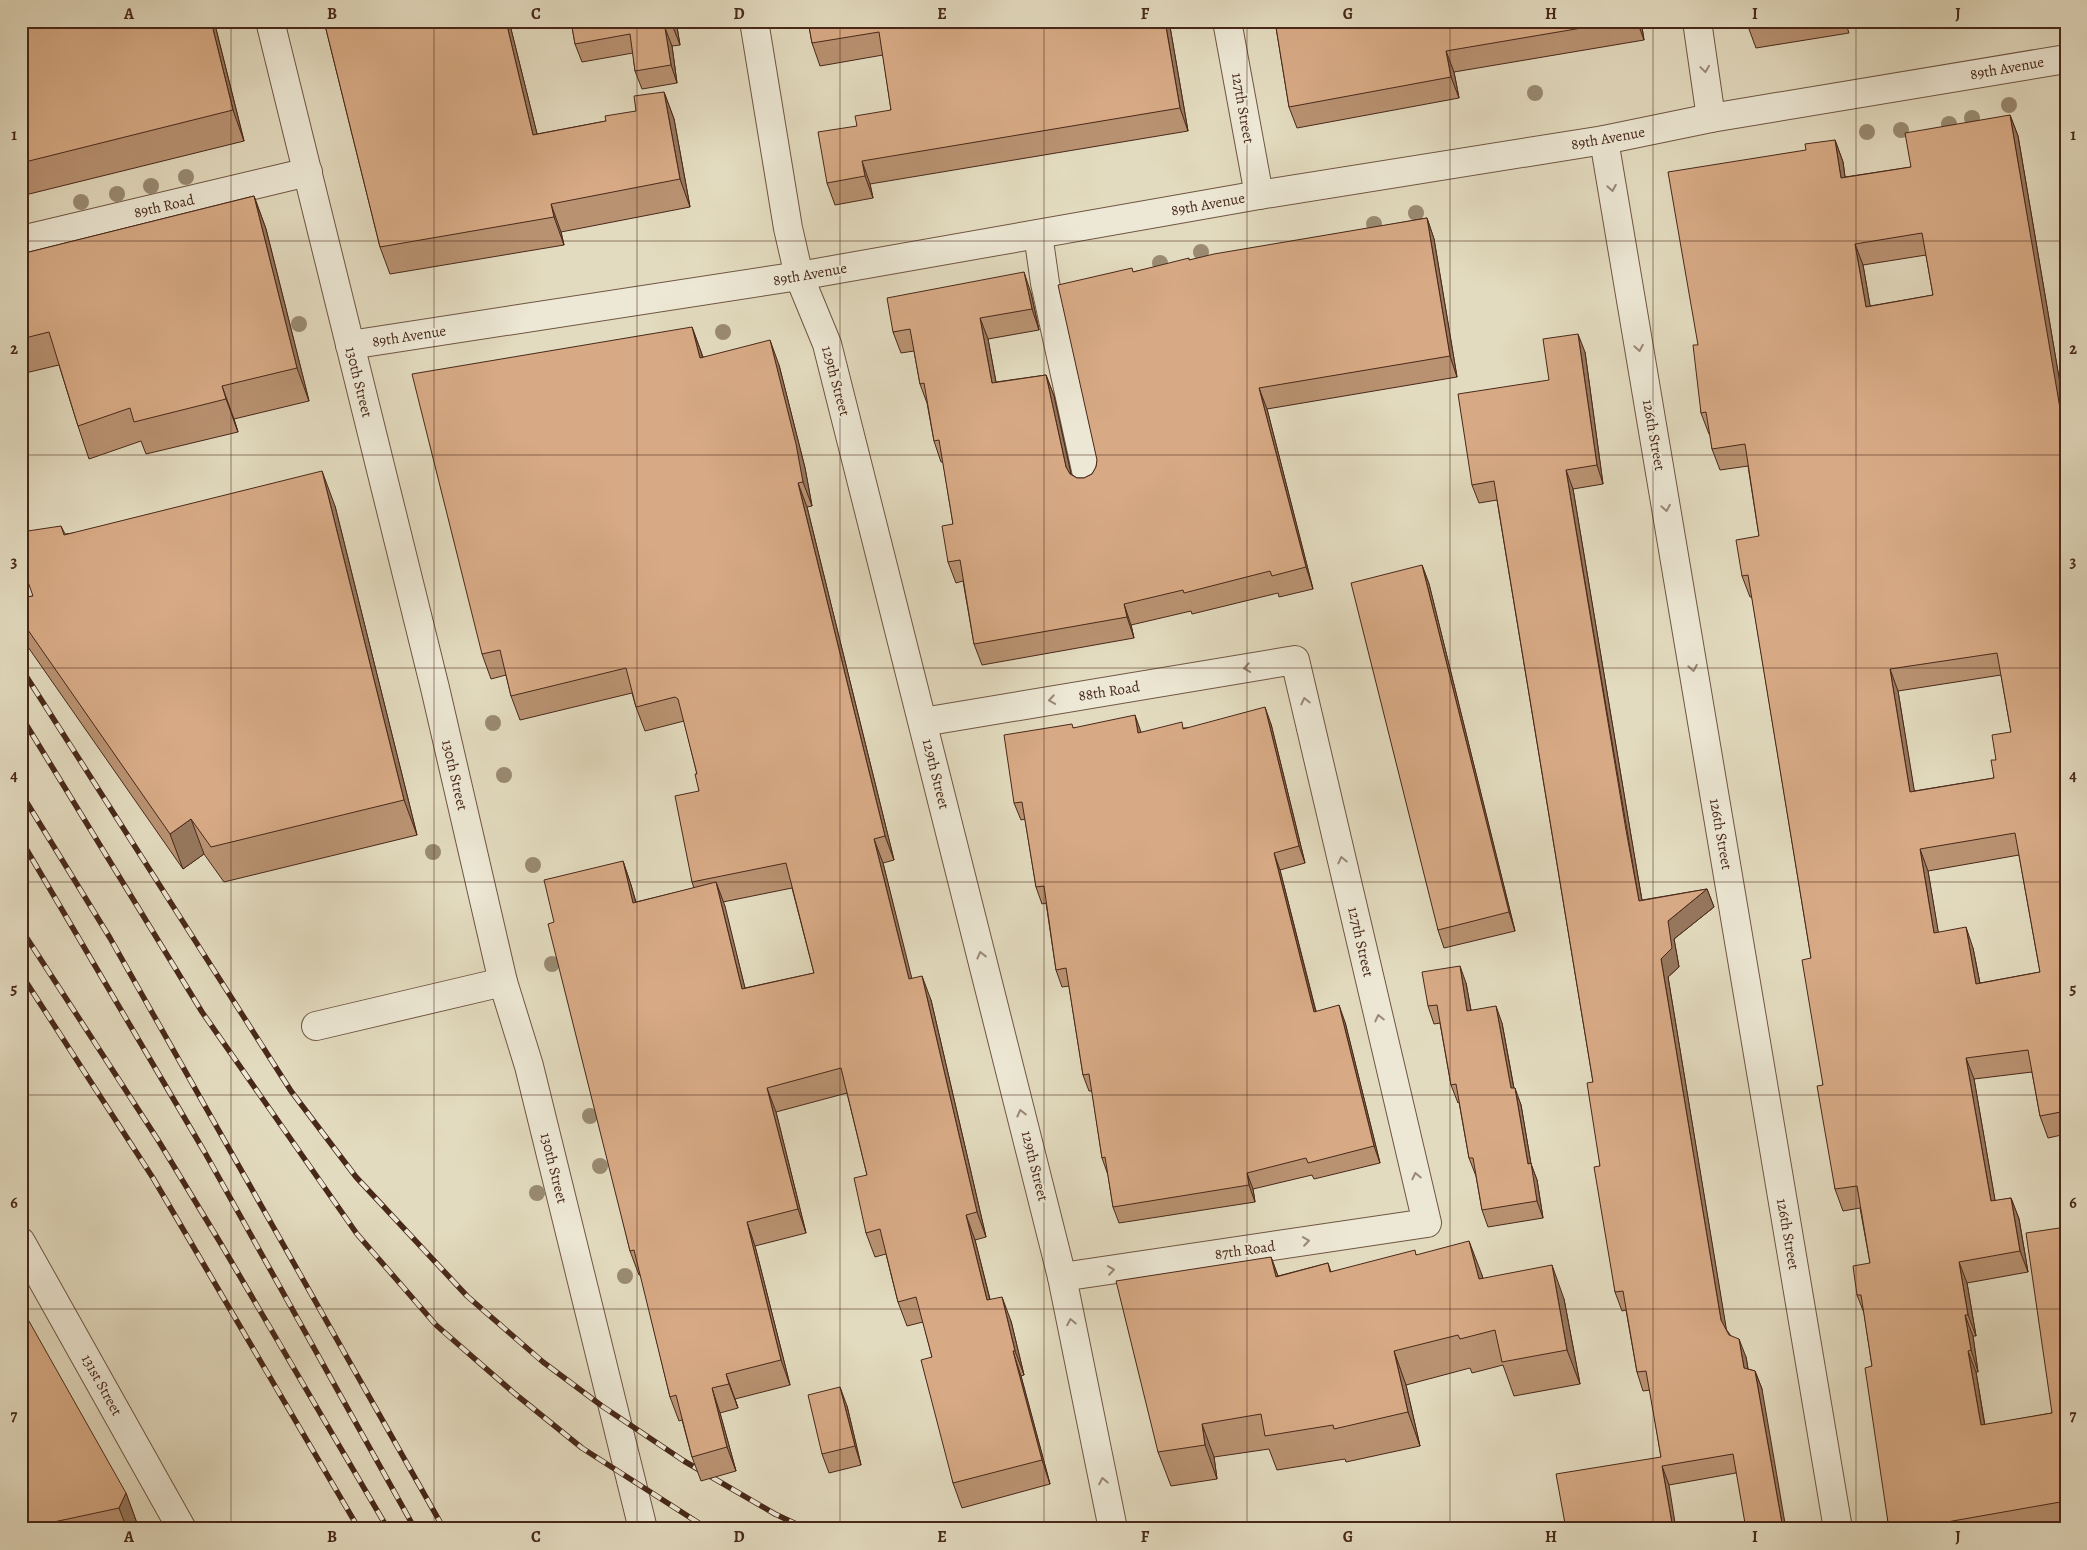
<svg xmlns="http://www.w3.org/2000/svg" width="2087" height="1550" viewBox="0 0 2087 1550" font-family="Alegreya,serif">
  <rect width="100%" height="100%" fill="#e3dbbf"/>
  <filter id="stains"><feTurbulence type="fractalNoise" baseFrequency=".004" numOctaves="4"/><feColorMatrix values="0 0 0 0 .2 0 0 0 0 .09 0 0 0 0 .02 0 0 0 .5 -.17"/></filter>
  <radialGradient id="worn" r=".72"><stop offset=".6" stop-color="#630" stop-opacity="0"/><stop offset="1" stop-color="#630" stop-opacity=".3"/></radialGradient>
  <g fill="none" stroke-linecap="round" stroke-linejoin="round">
    <defs>
      <g id="minor">
        <path d="M270 21 435 688 503 982 529 1066 643 1529"/>
        <path d="M754 21 788 228 799 276 827 344 1062 1277 1113 1529"/>
        <path d="M1227 21 1259 195"/>
        <path d="M1697 21 1711 118"/>
        <path d="M1604 140 1838 1529"/>
        <path d="M1038 234 1045 283 1089 484"/>
        <path d="M21 240 308 172"/>
        <path d="M350 345 799 276 1259 195 1604 140 1711 118 2066 59"/>
        <path d="M923 722 1295 660 1427 1223 1062 1277"/>
        <path d="M316 1026 503 982"/>
        <path d="M21 1242 182 1529"/>
      </g>
    </defs>
    <use href="#minor" stroke="#6f5542" stroke-width="30"/>
    <use href="#minor" stroke="#ede8d5" stroke-width="28"/>
    <defs>
      <g id="rail">
        <path d="M21 668 291 1091 356 1177 467 1296 543 1362 602 1406 684 1461 775 1514 807 1529"/>
        <path d="M21 716 202 1012 357 1234 436 1325 514 1393 582 1448 708 1529"/>
        <path d="M21 793 110 938 444 1529"/>
        <path d="M21 840 204 1151 415 1529"/>
        <path d="M21 929 158 1140 221 1244 388 1529"/>
        <path d="M21 974 153 1178 359 1529"/>
      </g>
    </defs>
    <use href="#rail" stroke="#482819" stroke-width="5.5"/>
    <use href="#rail" stroke="#ede8d5" stroke-width="4" stroke-dasharray="11" stroke-linecap="butt"/>
  </g>
  <g fill="#998a71">
    <circle cx="1535" cy="93" r="8"/>
    <circle cx="2009" cy="105" r="8"/>
    <circle cx="1972" cy="118" r="8"/>
    <circle cx="1949" cy="124" r="8"/>
    <circle cx="1901" cy="130" r="8"/>
    <circle cx="1867" cy="132" r="8"/>
    <circle cx="186" cy="177" r="8"/>
    <circle cx="151" cy="186" r="8"/>
    <circle cx="117" cy="194" r="8"/>
    <circle cx="81" cy="202" r="8"/>
    <circle cx="1416" cy="213" r="8"/>
    <circle cx="1374" cy="224" r="8"/>
    <circle cx="1201" cy="252" r="8"/>
    <circle cx="1160" cy="263" r="8"/>
    <circle cx="299" cy="324" r="8"/>
    <circle cx="723" cy="332" r="8"/>
    <circle cx="493" cy="723" r="8"/>
    <circle cx="504" cy="775" r="8"/>
    <circle cx="433" cy="852" r="8"/>
    <circle cx="533" cy="865" r="8"/>
    <circle cx="552" cy="964" r="8"/>
    <circle cx="590" cy="1116" r="8"/>
    <circle cx="600" cy="1166" r="8"/>
    <circle cx="537" cy="1193" r="8"/>
    <circle cx="625" cy="1276" r="8"/>
  </g>
  <g fill="#b99272" stroke="#482819" fill-rule="evenodd">
    <path d="M21 21H214L244 141 21 196Z"/>
    <path d="M324 21H509L537 134 606 121 636 111 664 92 674 119 690 207 561 232 564 245 390 274 380 247Z"/>
    <path d="M571 21H676L680 45 672 46 677 83 642 89 635 71 633 53 582 62 575 44Z"/>
    <path d="M808 21H1169L1188 131 870 184 873 198 835 205 827 183 857 126 891 110 883 55 820 66 812 43Z"/>
    <path d="M1275 21H1641L1644 40 1454 72 1459 98 1297 128 1289 107Z"/>
    <path d="M1746 21H1845L1849 33 1756 48Z"/>
    <path d="M2010 115 2018 136 2066 419V1134L2048 1138 2040 1116 2032 1072 1974 1079 1995 1201 2011 1198 2019 1219 2028 1272 1967 1283 1976 1336H1973L1978 1372H1976L1985 1425 2052 1413 2066 1227V1523L2035 1529H1889L1872 1366 1864 1313 1857 1295 1870 1263 1860 1208 1843 1211 1835 1189 1823 1085 1811 958 1752 597H1750L1742 576 1759 536 1748 466 1720 470 1712 449 1710 434H1709L1701 413 1698 345 1806 150 1835 140 1843 162 1845 177 1911 167ZM1926 255 1933 295 1870 306 1863 265ZM2001 675 2011 732 1996 760 1994 778 1914 791 1898 691ZM2019 855 2040 972 1980 983 1973 948 1938 932 1928 871Z"/>
    <path d="M254 196 266 229 309 401 234 419 238 432 146 454 141 441 89 459 78 426 59 365 21 374V254Z"/>
    <path d="M1427 218 1434 239 1457 377 1267 409 1313 589 1279 597 1278 593 1192 614 1191 611 1131 625 1134 638 982 665 974 644 963 581 956 583 948 562 953 524 943 462H941L934 441 927 403 920 384 914 351 901 353 893 332 1031 293 1039 330 988 339 996 382 1046 375 1054 396 1071 474 1077 478H1084L1092 474 1096 467 1133 272 1190 260Z"/>
    <path d="M692 327 703 357 779 365 805 468 812 506 807 507 894 860 883 863 911 979 931 1000 986 1237 975 1240 990 1299 1011 1321 1024 1375 1021 1376 1050 1484 962 1508 953 1483 932 1357 923 1322 907 1326 898 1302 886 1254 875 1257 866 1233 867 1175 847 1093 776 1112 806 1233 755 1246 790 1385 735 1399 738 1408 720 1413 736 1471 701 1481 692 1457 682 1420 679 1421 670 1397 641 1275H639L630 1251 554 922 623 861 631 885 636 902 694 888 692 882 699 791 697 774 684 721 645 731 636 707 632 693 520 720 511 696 506 675 491 679 482 654ZM792 888 814 973 745 988 723 902Z"/>
    <path d="M1585 352 1603 484 1573 489 1633 848 1642 900 1707 889 1714 907 1674 939 1679 967 1668 977 1726 1329 1746 1357 1748 1369 1755 1371 1762 1389 1736 1473 1669 1485 1566 1529 1661 1457 1650 1390 1643 1391 1637 1372 1626 1310 1622 1311 1615 1292 1600 1166 1593 1082 1497 500 1479 503 1472 485 1549 380Z"/>
    <path d="M335 506 417 835 224 882 204 854 183 869 21 637V598L33 596 61 526 65 534Z"/>
    <path d="M1422 565 1429 584 1515 931 1444 948 1438 930Z"/>
    <path d="M1271 724 1305 863 1280 870 1316 1011 1345 1022 1380 1163 1314 1179 1312 1175 1253 1189 1255 1202 1119 1223 1113 1207 1108 1175 1102 1158 1092 1091H1089L1083 1075 1069 986 1062 987 1056 970 1046 903 1042 904 1036 887 1025 819 1021 820 1014 803 1073 728 1141 733 1184 728Z"/>
    <path d="M1466 983 1471 1010 1502 1023 1514 1088 1521 1105 1531 1164 1537 1180 1543 1218 1488 1227 1482 1210 1476 1176 1469 1158 1459 1102 1458 1103 1451 1085 1440 1023 1434 1024 1428 1006Z"/>
    <path d="M1416 1255 1482 1275 1483 1279 1564 1299 1580 1384 1514 1396 1503 1365 1472 1373 1470 1368 1406 1385 1420 1446 1346 1462 1345 1459 1277 1470 1269 1449 1214 1457 1217 1479 1171 1486 1158 1452 1271 1257 1278 1276 1328 1263 1331 1272Z"/>
    <path d="M847 1406 861 1465 829 1473 822 1454Z"/>
    <path d="M126 1493 138 1526 137 1529H21Z"/>
  </g>
  <g fill="#96775d" stroke="#482819">
    <path d="M211 21H214L244 141 233 110Z"/>
    <path d="M506 21H509L544 162 533 135Z"/>
    <path d="M672 21H676L680 45 673 27Z"/>
    <path d="M1165 21H1169L1188 131 1180 108Z"/>
    <path d="M1637 21H1641L1644 40Z"/>
    <path d="M665 28 672 46 677 83 671 65Z"/>
    <path d="M1446 51 1454 72 1459 98 1451 77Z"/>
    <path d="M664 92 674 119 690 207 680 179Z"/>
    <path d="M2010 115 2018 136 2066 419V451Z"/>
    <path d="M1835 140 1843 162 1848 199 1841 178Z"/>
    <path d="M862 161 870 184 873 198 865 176Z"/>
    <path d="M254 196 266 229 309 401 297 368Z"/>
    <path d="M551 204 561 232 564 245 554 217Z"/>
    <path d="M1427 218 1434 239 1457 377 1450 356Z"/>
    <path d="M1855 244 1863 265 1874 328 1866 307Z"/>
    <path d="M1024 272 1031 293 1039 330 1032 309Z"/>
    <path d="M980 318 988 339 1000 404 992 383Z"/>
    <path d="M692 327 701 352 709 382 700 358Z"/>
    <path d="M1578 334 1585 352 1603 484 1597 465Z"/>
    <path d="M770 340 779 365 805 468 812 506 803 482Z"/>
    <path d="M1046 375 1054 396 1074 488 1066 467Z"/>
    <path d="M222 386 234 419 238 432 226 399Z"/>
    <path d="M1259 388 1267 409 1313 589 1306 567Z"/>
    <path d="M1566 470 1573 489 1645 919 1639 901Z"/>
    <path d="M322 471 335 506 417 835 404 800Z"/>
    <path d="M798 483 807 507 894 860 885 836Z"/>
    <path d="M1422 565 1429 584 1515 931 1509 912Z"/>
    <path d="M1124 604 1131 625 1134 638 1127 617Z"/>
    <path d="M1890 669 1898 691 1918 813 1910 792Z"/>
    <path d="M1265 707 1271 724 1305 863 1299 846Z"/>
    <path d="M1135 715 1141 732 1144 750 1138 733Z"/>
    <path d="M191 819 204 854 183 869 170 834Z"/>
    <path d="M874 839 883 863 918 1003 909 979Z"/>
    <path d="M1920 849 1928 871 1942 954 1934 933Z"/>
    <path d="M1274 853 1280 870 1320 1029 1314 1012Z"/>
    <path d="M623 861 631 885 642 927 633 903Z"/>
    <path d="M716 882 725 906 751 1013 742 989Z"/>
    <path d="M1707 889 1714 907 1674 939 1679 967 1668 977 1728 1339 1721 1320 1661 959 1668 921Z"/>
    <path d="M1966 927 1973 948 1984 1005 1976 984Z"/>
    <path d="M1460 966 1466 983 1474 1028 1467 1011Z"/>
    <path d="M922 976 931 1000 986 1237 977 1212Z"/>
    <path d="M1339 1005 1345 1022 1380 1163 1374 1146Z"/>
    <path d="M1496 1006 1502 1023 1517 1106 1511 1088Z"/>
    <path d="M1966 1058 1974 1079 1999 1223 1991 1201Z"/>
    <path d="M767 1088 776 1112 806 1233 798 1209Z"/>
    <path d="M1515 1088 1521 1105 1531 1164 1537 1180 1543 1218 1537 1201 1528 1164Z"/>
    <path d="M1247 1173 1253 1189 1255 1202 1249 1185Z"/>
    <path d="M2011 1198 2019 1219 2028 1272 2020 1251Z"/>
    <path d="M966 1215 975 1240 996 1324 987 1300Z"/>
    <path d="M747 1222 755 1246 790 1385 781 1360Z"/>
    <path d="M1469 1241 1482 1275 1491 1313 1479 1279Z"/>
    <path d="M1271 1257 1283 1290 1276 1277Z"/>
    <path d="M1959 1262 1967 1283 1976 1336 1968 1315Z"/>
    <path d="M1552 1265 1564 1299 1580 1384 1567 1350Z"/>
    <path d="M1002 1297 1011 1321 1024 1375 1015 1351Z"/>
    <path d="M1965 1315 1973 1336 1978 1372 1971 1350Z"/>
    <path d="M1739 1339 1746 1357 1751 1386 1744 1368Z"/>
    <path d="M1013 1351 1021 1376 1050 1484 1042 1460Z"/>
    <path d="M1394 1351 1406 1385 1420 1446 1408 1412Z"/>
    <path d="M1968 1351 1976 1372 1988 1446 1981 1425Z"/>
    <path d="M1755 1371 1762 1389 1786 1529H1783Z"/>
    <path d="M726 1374 735 1399 738 1408 729 1384Z"/>
    <path d="M840 1387 847 1406 861 1465 855 1446Z"/>
    <path d="M712 1388 720 1413 736 1471 727 1447Z"/>
    <path d="M1202 1424 1214 1457 1217 1479 1205 1445Z"/>
    <path d="M1662 1466 1669 1485 1676 1529H1673Z"/>
    <path d="M126 1493 138 1526 137 1529H127L119 1508Z"/>
  </g>
  <g fill="#d7aa85" stroke="#482819" fill-rule="evenodd">
    <path d="M21 21H211L233 110 21 163Z"/>
    <path d="M324 21H506L533 135 606 121 605 116 636 111 634 96 664 92 680 179 551 204 554 217 380 247Z"/>
    <path d="M571 21H672L673 27 665 28 671 65 635 71 630 34 575 44Z"/>
    <path d="M808 21H1165L1180 108 862 161 865 176 827 183 818 132 857 126 855 116 891 110 879 32 812 43Z"/>
    <path d="M1275 21H1623L1446 51 1451 77 1289 107Z"/>
    <path d="M2010 115 2062 420 2066 451V1111L2040 1116 2028 1050 1966 1058 1991 1201 2011 1198 2020 1251 1959 1262 1968 1315H1965L1971 1350 1968 1351 1981 1425 2052 1413 2026 1233 2066 1227V1501L1907 1529H1889L1865 1368 1872 1366 1861 1295H1857L1853 1266 1870 1263 1857 1186 1835 1189 1817 1086 1823 1085 1802 960 1811 958 1748 575 1742 576 1736 540 1759 536 1745 444 1712 449 1706 412 1701 413 1693 345H1698L1668 172 1806 150 1805 144 1835 140 1841 178 1911 167 1905 133ZM1922 233 1933 295 1866 307 1855 244ZM1997 653 2011 732 1992 735 1996 760H1991L1994 778 1910 792 1890 669ZM2015 833 2040 972 1976 984 1966 927 1934 933 1920 849Z"/>
    <path d="M254 196 297 368 222 386 226 399 134 422 130 408 78 426 49 332 21 339V254Z"/>
    <path d="M1427 218 1450 356 1259 388 1306 567 1272 576 1270 571 1184 593 1183 590 1124 604 1127 617 974 644 960 560 948 562 942 526 953 524 939 440 934 441 924 383 920 384 910 329 893 332 887 298 1024 272 1032 309 980 318 992 383 1046 375 1066 467 1070 474 1077 478H1084L1092 474 1096 467 1097 460 1058 285 1132 268 1133 272 1189 258V260L1214 254Z"/>
    <path d="M692 327 700 358 770 340 796 444 803 482 798 483 885 836 874 839 909 979 922 976 977 1212 966 1215 987 1300 1002 1297 1015 1351H1013L1042 1460 953 1483 921 1360 932 1357 916 1297 898 1302 880 1229 866 1233 854 1178 867 1175 841 1068 767 1088 798 1209 747 1222 781 1360 726 1374 729 1384 712 1388 727 1447 692 1457 676 1395 670 1397 634 1250 630 1251 548 924 554 922 544 880 623 861 633 903 716 882 742 989 814 973 786 863 692 882 675 796 699 791 695 774H697L678 699 675 697 636 707 626 668 511 696 500 650 482 654 412 374Z"/>
    <path d="M1578 334 1597 465 1566 470 1626 830 1639 901 1707 889 1668 921 1672 948 1661 959 1721 1320 1729 1335 1739 1339 1744 1368 1755 1371 1783 1529H1746L1733 1454 1662 1466 1673 1529H1566L1556 1474 1661 1457 1646 1371 1637 1372 1623 1291 1615 1292 1594 1167 1600 1166 1587 1083 1593 1082 1494 481 1472 485 1458 394 1549 380 1543 339Z"/>
    <path d="M322 471 404 800 211 847 191 819 170 834 21 620V598L33 596 21 562V532L61 526 64 535Z"/>
    <path d="M1422 565 1509 912 1438 930 1351 583Z"/>
    <path d="M1265 707 1299 846 1274 853 1314 1012 1339 1005 1374 1146 1308 1163 1306 1158 1247 1173 1249 1185 1113 1207 1105 1157 1102 1158 1089 1074 1083 1075 1066 968 1056 970 1044 886 1036 887 1022 802 1014 803 1004 735 1072 724 1073 728 1135 715 1138 733 1182 722 1183 729Z"/>
    <path d="M1460 966 1467 1011 1496 1006 1511 1088H1515L1528 1164 1531 1163 1537 1201 1482 1210 1473 1158H1469L1456 1084 1451 1085 1437 1005 1428 1006 1422 972Z"/>
    <path d="M1469 1241 1479 1279 1552 1265 1567 1350 1502 1362 1495 1330 1460 1339 1458 1335 1394 1351 1408 1412 1334 1429 1333 1425 1265 1436 1261 1414 1202 1424 1205 1445 1158 1452 1116 1281 1271 1257 1276 1277 1328 1263 1330 1272 1415 1250 1416 1255Z"/>
    <path d="M21 1307 126 1493 119 1508 21 1529Z"/>
    <path d="M840 1387 855 1446 822 1454 808 1395Z"/>
  </g>
  <defs><path id="oneway-chevron" d="M-2-3.5L2.5 0L-2 3.5" fill="none" stroke-width="1.6" stroke-linecap="round" stroke-linejoin="round" transform="scale(1.25)"/></defs>
  <g stroke="#9a8877">
    <use href="#oneway-chevron" transform="translate(1705 69) rotate(82)"/>
    <use href="#oneway-chevron" transform="translate(1612 188) rotate(80)"/>
    <use href="#oneway-chevron" transform="translate(1639 348) rotate(80)"/>
    <use href="#oneway-chevron" transform="translate(1666 508) rotate(80)"/>
    <use href="#oneway-chevron" transform="translate(1247 668) rotate(171)"/>
    <use href="#oneway-chevron" transform="translate(1693 668) rotate(80)"/>
    <use href="#oneway-chevron" transform="translate(1052 700) rotate(171)"/>
    <use href="#oneway-chevron" transform="translate(1305 701) rotate(-103)"/>
    <use href="#oneway-chevron" transform="translate(1342 860) rotate(-103)"/>
    <use href="#oneway-chevron" transform="translate(981 955) rotate(-104)"/>
    <use href="#oneway-chevron" transform="translate(1379 1018) rotate(-103)"/>
    <use href="#oneway-chevron" transform="translate(1021 1113) rotate(-104)"/>
    <use href="#oneway-chevron" transform="translate(1416 1176) rotate(-103)"/>
    <use href="#oneway-chevron" transform="translate(1306 1241) rotate(-8)"/>
    <use href="#oneway-chevron" transform="translate(1111 1270) rotate(-8)"/>
    <use href="#oneway-chevron" transform="translate(1071 1322) rotate(-101)"/>
    <use href="#oneway-chevron" transform="translate(1103 1481) rotate(-101)"/>
  </g>
  <path fill="none" stroke="#482819" stroke-width="1" stroke-opacity="0.55" d="M231 21V1529M434 21V1529M637 21V1529M840 21V1529M1044 21V1529M1247 21V1529M1450 21V1529M1653 21V1529M1856 21V1529M21 241H2066M21 455H2066M21 668H2066M21 882H2066M21 1095H2066M21 1309H2066"/>
  <g text-anchor="middle" dominant-baseline="central" stroke-width="4" stroke-linejoin="round" paint-order="stroke">
    <g font-size="15" fill="#482819" stroke="#ede8d5">
      <text transform="translate(2007 68) rotate(-10)">89th Avenue</text>
      <text transform="translate(1243 108) rotate(80)">127th Street</text>
      <text transform="translate(1608 138) rotate(-10)">89th Avenue</text>
      <text transform="translate(1208 204) rotate(-10)">89th Avenue</text>
      <text transform="translate(164 206) rotate(-13)">89th Road</text>
      <text transform="translate(810 274) rotate(-10)">89th Avenue</text>
      <text transform="translate(409 336) rotate(-9)">89th Avenue</text>
      <text transform="translate(836 381) rotate(75)">129th Street</text>
      <text transform="translate(359 382) rotate(76)">130th Street</text>
      <text transform="translate(1654 435) rotate(80)">126th Street</text>
      <text transform="translate(1109 691) rotate(-9)">88th Road</text>
      <text transform="translate(936 774) rotate(76)">129th Street</text>
      <text transform="translate(455 775) rotate(77)">130th Street</text>
      <text transform="translate(1721 834) rotate(80)">126th Street</text>
      <text transform="translate(1361 942) rotate(77)">127th Street</text>
      <text transform="translate(1035 1166) rotate(76)">129th Street</text>
      <text transform="translate(554 1168) rotate(76)">130th Street</text>
      <text transform="translate(1788 1234) rotate(80)">126th Street</text>
      <text transform="translate(1245 1250) rotate(-8)">87th Road</text>
      <text transform="translate(102 1385) rotate(61)">131st Street</text>
    </g>
  </g>
  <rect width="2087" height="1550" fill="none" stroke="#e3dbbf" stroke-width="55"/>
  <rect x="28" y="28" width="2032" height="1494" fill="none" stroke="#482819" stroke-width="2"/>
  <g font-size="16" text-anchor="middle" font-weight="bold" fill="#482819">
    <text x="129" y="19">A</text>
    <text x="332" y="19">B</text>
    <text x="536" y="19">C</text>
    <text x="739" y="19">D</text>
    <text x="942" y="19">E</text>
    <text x="1145" y="19">F</text>
    <text x="1348" y="19">G</text>
    <text x="1551" y="19">H</text>
    <text x="1755" y="19">I</text>
    <text x="1958" y="19">J</text>
    <text x="14" y="140">1</text>
    <text x="2073" y="140">1</text>
    <text x="14" y="354">2</text>
    <text x="2073" y="354">2</text>
    <text x="14" y="567">3</text>
    <text x="2073" y="567">3</text>
    <text x="14" y="781">4</text>
    <text x="2073" y="781">4</text>
    <text x="14" y="994">5</text>
    <text x="2073" y="994">5</text>
    <text x="14" y="1208">6</text>
    <text x="2073" y="1208">6</text>
    <text x="14" y="1421">7</text>
    <text x="2073" y="1421">7</text>
    <text x="129" y="1542">A</text>
    <text x="332" y="1542">B</text>
    <text x="536" y="1542">C</text>
    <text x="739" y="1542">D</text>
    <text x="942" y="1542">E</text>
    <text x="1145" y="1542">F</text>
    <text x="1348" y="1542">G</text>
    <text x="1551" y="1542">H</text>
    <text x="1755" y="1542">I</text>
    <text x="1958" y="1542">J</text>
  </g>
  <rect width="100%" height="100%" filter="url(#stains)"/>
  <rect width="100%" height="100%" fill="url(#worn)"/>
</svg>
